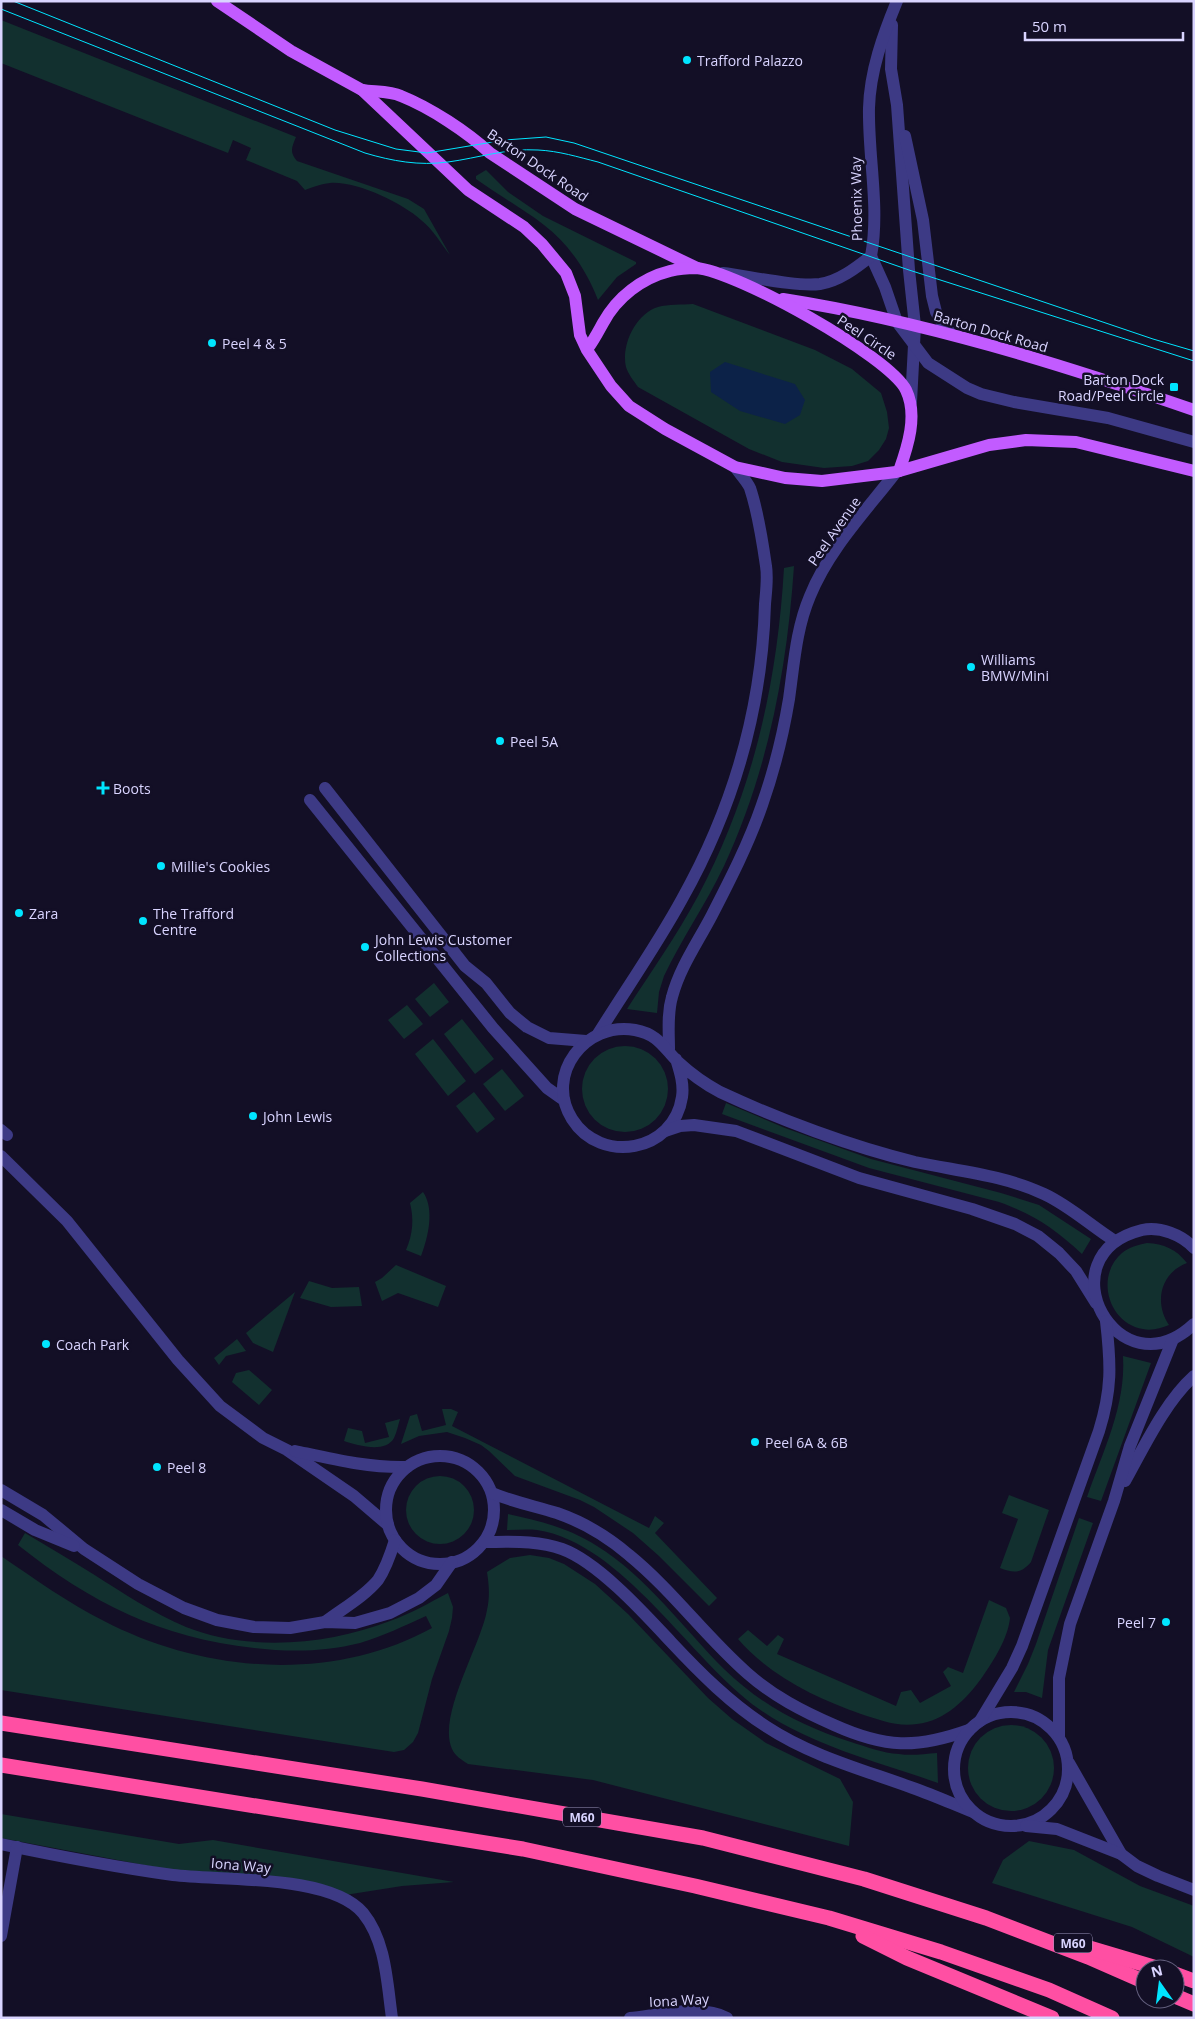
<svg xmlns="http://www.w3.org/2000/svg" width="1195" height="2019" viewBox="0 0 1195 2019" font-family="'Open Sans',sans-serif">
  <rect width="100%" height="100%" fill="#130f26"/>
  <g fill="#12302f">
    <path d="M1 20 296 137C292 147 289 152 297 161L408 199 424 209 450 255C441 244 433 229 421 220 402 203 357 181 330 183 321 184 313 187 305 190L297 181 246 160 251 148 233 140 228 153 1 63Z"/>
    <path d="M486 170 508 192 543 216 636 262V264L617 277 598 300C587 271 568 243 544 225 522 208 498 195 476 179V176Z"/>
    <path d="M693 304 815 350 852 369 881 393 887 412 889 428 886 439 879 450 868 461 852 466 824 468 782 462 749 449 638 387C634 381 628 374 626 367 621 346 635 314 658 307 668 304 682 305 693 304Z"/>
    <path d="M794 566C787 670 768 771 724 866 706 904 682 938 664 976L659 992 657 1013 627 1009C651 972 677 935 698 896 753 792 777 685 784 568Z"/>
    <path d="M434 983 449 1002 430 1017 415 999Z"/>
    <path d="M407 1005 423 1024 404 1039 388 1020Z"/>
    <path d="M462 1019 494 1059 475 1074 444 1034Z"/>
    <path d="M433 1039 466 1081 448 1096 415 1054Z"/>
    <circle cx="625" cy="1089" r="43"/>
    <path d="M502 1069 524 1096 505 1111 483 1084Z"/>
    <path d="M474 1092 495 1119 477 1133 456 1106Z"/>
    <path d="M726 1103 785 1128 871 1159 1001 1193 1039 1205 1091 1239 1082 1254C1054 1228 1035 1215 999 1202L869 1168 722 1114Z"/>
    <path d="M423 1192C435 1209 428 1238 421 1256L406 1250C413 1234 414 1219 410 1203Z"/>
    <path d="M1147 1243C1164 1244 1176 1249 1187 1263 1160 1273 1154 1303 1169 1325 1161 1328 1152 1331 1143 1329 1108 1323 1095 1276 1122 1253 1129 1247 1138 1245 1147 1243Z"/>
    <path d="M396 1265 446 1286 438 1307 398 1293 382 1301 375 1282 382 1278Z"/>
    <path d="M309 1281 332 1288 359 1287 362 1306 331 1307 300 1298Z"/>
    <path d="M295 1292 273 1352 253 1343 246 1333Z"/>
    <path d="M237 1339 246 1351 226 1356 219 1365 214 1358Z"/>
    <path d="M1123 1356 1151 1363 1101 1501 1087 1497C1103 1451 1126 1406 1123 1356Z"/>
    <path d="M249 1370 272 1390 259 1405 232 1382 236 1373Z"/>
    <path d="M442 1409H451L458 1412 452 1426 649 1528 655 1516 664 1523 655 1533 717 1598 709 1606 659 1556 633 1533 594 1507 580 1500 515 1476 489 1451 481 1445 465 1438 447 1432 419 1436 401 1444 410 1416 417 1414 422 1431 446 1425Z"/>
    <path d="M400 1419C398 1425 397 1432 394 1438 385 1454 357 1445 344 1441L348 1428 362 1431 365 1443 389 1437 385 1423Z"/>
    <circle cx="440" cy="1510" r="34"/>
    <path d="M1009 1495 1049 1510 1031 1562C1021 1574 1013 1573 1000 1568L1018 1519 1002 1513Z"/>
    <path d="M508 1514C540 1521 569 1528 597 1546 647 1577 683 1628 724 1669 761 1705 803 1727 851 1742 867 1747 882 1753 899 1754 911 1756 924 1754 937 1753L938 1783C878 1762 812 1746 759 1709 690 1660 623 1543 537 1530 527 1529 517 1530 507 1530Z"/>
    <path d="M1079 1518 1093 1523 1048 1650 1042 1698 1026 1692H1014L1028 1664 1036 1644Z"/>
    <path d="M25 1533C48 1547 71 1560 93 1574 123 1593 153 1613 186 1627 249 1652 328 1645 390 1621 410 1614 429 1603 448 1593L453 1607 452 1618 449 1631 432 1679 418 1733 413 1742 404 1750 394 1752 1 1690V1556C35 1579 68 1603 104 1621 204 1673 332 1683 432 1628L426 1616C404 1626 383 1636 360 1643 325 1652 289 1652 254 1648 161 1638 91 1603 18 1545Z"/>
    <path d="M530 1555 549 1558 564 1564 595 1584 628 1614 708 1698 732 1719 766 1743 840 1779 853 1802 849 1846 593 1780 468 1764C462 1760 455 1756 452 1749 437 1716 481 1645 487 1610 490 1597 489 1585 487 1572L510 1558Z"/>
    <path d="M989 1600 1006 1608 1010 1618C1008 1638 994 1660 983 1676 967 1699 945 1721 917 1724 897 1727 880 1720 861 1714 816 1698 770 1676 738 1639L748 1630 767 1646 778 1635 784 1639 777 1654 896 1706 901 1692 911 1690 920 1703 951 1686 943 1672 948 1667 963 1673Z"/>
    <circle cx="1011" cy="1768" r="43"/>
    <path d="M1 1814 179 1844 213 1840 454 1882 402 1886 345 1895 176 1871 1 1838Z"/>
    <path d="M1029 1841 1074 1850 1140 1886 1194 1906V1957L1132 1927 992 1883 1003 1860Z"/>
  </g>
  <path fill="#0c2248" d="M725 362 795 384 805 400 800 415 785 424 740 411 711 392 710 372Z"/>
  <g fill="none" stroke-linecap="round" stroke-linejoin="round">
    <g stroke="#3d3a85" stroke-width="12">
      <path d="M892 25 891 69 897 105 909 270 915 326 911 402"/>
      <path d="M905 136 923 220 932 296 936 312 943 324 951 334"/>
      <path d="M871 256 885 287 897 322 928 363 967 388 981 394 1014 402 1108 418 1194 442"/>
      <path d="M723 273C748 276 796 287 820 284 839 281 856 268 871 256 880 208 868 157 869 108 870 71 883 35 897 1"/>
      <path d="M325 788 465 966 486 983 510 1013 527 1027 549 1038 586 1041"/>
      <path d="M310 800 493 1028 547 1088 564 1100"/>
      <path d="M598 1034C626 989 657 945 682 899 733 808 762 708 765 604 766 592 768 578 766 566 763 545 757 509 750 488 747 481 739 473 735 467"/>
      <path d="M669 1049C669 1032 667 1014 672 997 680 967 698 942 712 915 730 880 749 843 762 805 774 771 783 735 789 699 794 664 796 629 810 596 829 549 866 511 896 472"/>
      <path d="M676 1059C680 1072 684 1084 682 1097 674 1152 601 1165 572 1119 544 1074 586 1021 635 1030 658 1034 664 1048 678 1062 691 1074 705 1084 720 1092 778 1119 852 1147 915 1162 957 1171 1004 1175 1044 1194 1070 1206 1091 1226 1115 1241"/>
      <path d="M1 1130 7 1135"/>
      <path d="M665 1131 680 1126 694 1125 736 1131 859 1178 972 1209 1015 1224 1038 1236 1059 1253 1076 1271 1096 1303"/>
      <path d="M1 1156 67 1221 178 1360 220 1406 263 1438 287 1450 354 1496 388 1525"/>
      <path d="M1194 1248C1182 1235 1160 1226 1142 1230 1042 1255 1118 1395 1194 1324"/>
      <path d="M295 1451C332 1459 368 1468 407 1467"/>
      <circle cx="440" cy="1510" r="54"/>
      <path d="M1125 1481C1144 1447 1165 1402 1194 1376"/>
      <path d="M1 1490 43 1515 84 1549 138 1584 184 1608 217 1620 254 1627 290 1628 325 1622 355 1623 390 1613 419 1598 436 1585 452 1562"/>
      <path d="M492 1493C513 1502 535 1506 557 1513 583 1522 608 1537 629 1555 672 1590 705 1636 747 1673 773 1696 802 1711 834 1725 885 1748 916 1749 969 1730"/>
      <path d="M1 1510 35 1530 74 1546"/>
      <path d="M484 1542C510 1542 537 1540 562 1549 598 1562 645 1614 671 1642 700 1673 731 1704 767 1727 811 1756 864 1770 913 1788 933 1795 953 1804 973 1812"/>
      <path d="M325 1622C342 1609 364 1597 378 1580 386 1568 391 1553 395 1540"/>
      <circle cx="1011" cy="1769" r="57"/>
      <path d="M980 1721 1012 1668 1022 1646 1099 1431C1112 1389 1111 1365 1106 1321"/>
      <path d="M1059 1736V1678L1070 1624 1114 1501 1130 1446 1173 1339"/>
      <path d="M1069 1763 1121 1854"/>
      <path d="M1026 1826 1057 1829 1121 1854 1137 1866 1158 1876 1194 1890"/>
      <path d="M1 1844C58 1856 116 1867 173 1875 222 1881 330 1874 363 1913 386 1941 387 1983 392 2018"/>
      <path d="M1 1936 17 1847"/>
      <path d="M630 2018C659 2015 702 2004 727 2018"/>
    </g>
    <g stroke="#c25bff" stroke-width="12">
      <path d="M217 1 291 51 362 90 468 190 524 227 542 244 566 273 575 296 580 335 587 350 611 386 629 406 665 429 735 467 785 478 822 481 896 472 989 445 1026 440 1076 442 1194 471"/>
      <path d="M362 90C374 92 390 91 401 96 431 108 467 132 490 153L575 209 697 268"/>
      <path d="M783 299C923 321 1060 364 1194 410"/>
      <path d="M588 348C594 340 598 332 603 323 617 297 642 278 670 271 678 269 689 268 696 268 736 271 889 356 906 390 918 415 908 446 899 471"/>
    </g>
    <g stroke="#ff4fa3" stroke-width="15">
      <path d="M1 1723 422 1789 703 1838 864 1879 986 1918 1088 1957 1145 1982"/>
      <path d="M1 1765 523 1849 695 1886 829 1918 941 1952 1049 1990 1112 2018"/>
      <path d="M863 1936 907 1958 1052 2018"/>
      <path d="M1086 1947 1160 1969"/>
      <path d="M1175 1974 1194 1981"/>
      <path d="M1175 1996 1194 2004"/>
    </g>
    <g stroke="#00e5ff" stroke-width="1">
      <path d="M13 1 335 130 396 149 427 153 505 140 546 137 574 143 1153 339 1194 351"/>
      <path d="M1 9 365 153C392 161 419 166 448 162 478 158 507 148 538 150 559 151 578 157 598 162L909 270 1194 361"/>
    </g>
  </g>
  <g fill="#00e5ff" stroke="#130f26" stroke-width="2">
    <circle cx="687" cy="60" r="5"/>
    <circle cx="212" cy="343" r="5"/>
    <rect x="1169" y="382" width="10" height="10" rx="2.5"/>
    <circle cx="971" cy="667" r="5"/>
    <circle cx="500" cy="741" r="5"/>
    <path d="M100.5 780.5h5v5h5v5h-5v5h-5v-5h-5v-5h5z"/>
    <circle cx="161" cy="866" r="5"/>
    <circle cx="19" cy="913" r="5"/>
    <circle cx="143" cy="921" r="5"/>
    <circle cx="365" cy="947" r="5"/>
    <circle cx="253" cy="1116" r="5"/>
    <circle cx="46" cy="1344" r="5"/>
    <circle cx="755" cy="1442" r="5"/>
    <circle cx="157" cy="1467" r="5"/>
    <circle cx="1166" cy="1622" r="5"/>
  </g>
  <g text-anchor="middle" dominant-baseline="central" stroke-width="5" stroke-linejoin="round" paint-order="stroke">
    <g fill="#130f26" stroke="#9e99be" stroke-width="1">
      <rect x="563" y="1807.5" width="38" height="19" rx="4"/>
      <rect x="1054" y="1933.5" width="38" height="19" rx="4"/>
    </g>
    <g font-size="12" font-weight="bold" fill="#d9d4ff">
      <text x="582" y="1817">M60</text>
      <text x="1073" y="1943">M60</text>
    </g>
    <g font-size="14" fill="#d9d4ff" stroke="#130f26" text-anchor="start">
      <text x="697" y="60">Trafford Palazzo</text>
      <text x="222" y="343">Peel 4 &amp; 5</text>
      <text x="1164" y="379" text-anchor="end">Barton Dock<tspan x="1164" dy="16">Road/Peel Circle</tspan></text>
      <text x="981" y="659">Williams<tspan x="981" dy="16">BMW/Mini</tspan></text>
      <text x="510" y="741">Peel 5A</text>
      <text x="113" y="788">Boots</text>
      <text x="171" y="866">Millie's Cookies</text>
      <text x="29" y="913">Zara</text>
      <text x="153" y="913">The Trafford<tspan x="153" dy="16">Centre</tspan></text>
      <text x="375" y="939">John Lewis Customer<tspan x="375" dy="16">Collections</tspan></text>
      <text x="263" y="1116">John Lewis</text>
      <text x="56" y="1344">Coach Park</text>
      <text x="765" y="1442">Peel 6A &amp; 6B</text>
      <text x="167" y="1467">Peel 8</text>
      <text x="1156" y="1622" text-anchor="end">Peel 7</text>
    </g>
    <g font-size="14" fill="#d9d4ff" stroke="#130f26">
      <text transform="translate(538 165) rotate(34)">Barton Dock Road</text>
      <text transform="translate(856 199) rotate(-91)">Phoenix Way</text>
      <text transform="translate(991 331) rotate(16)">Barton Dock Road</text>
      <text transform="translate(867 337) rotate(34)">Peel Circle</text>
      <text transform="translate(834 531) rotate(-55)">Peel Avenue</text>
      <text transform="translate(241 1865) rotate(5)">Iona Way</text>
      <text transform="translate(679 2000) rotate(-3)">Iona Way</text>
    </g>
  </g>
  <rect width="1195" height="2019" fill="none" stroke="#d9d4ff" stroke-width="5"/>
  <g transform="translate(1160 1984) rotate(346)"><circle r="24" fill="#130f26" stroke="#625e7d"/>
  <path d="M0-4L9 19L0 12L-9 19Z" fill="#00e5ff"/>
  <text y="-8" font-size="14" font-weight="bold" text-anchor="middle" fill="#d9d4ff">N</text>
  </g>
  <path d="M1025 32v8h158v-8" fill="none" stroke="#d9d4ff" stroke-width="2.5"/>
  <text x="1032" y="32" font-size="15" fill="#d9d4ff" stroke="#130f26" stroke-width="4" paint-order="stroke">50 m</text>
</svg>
